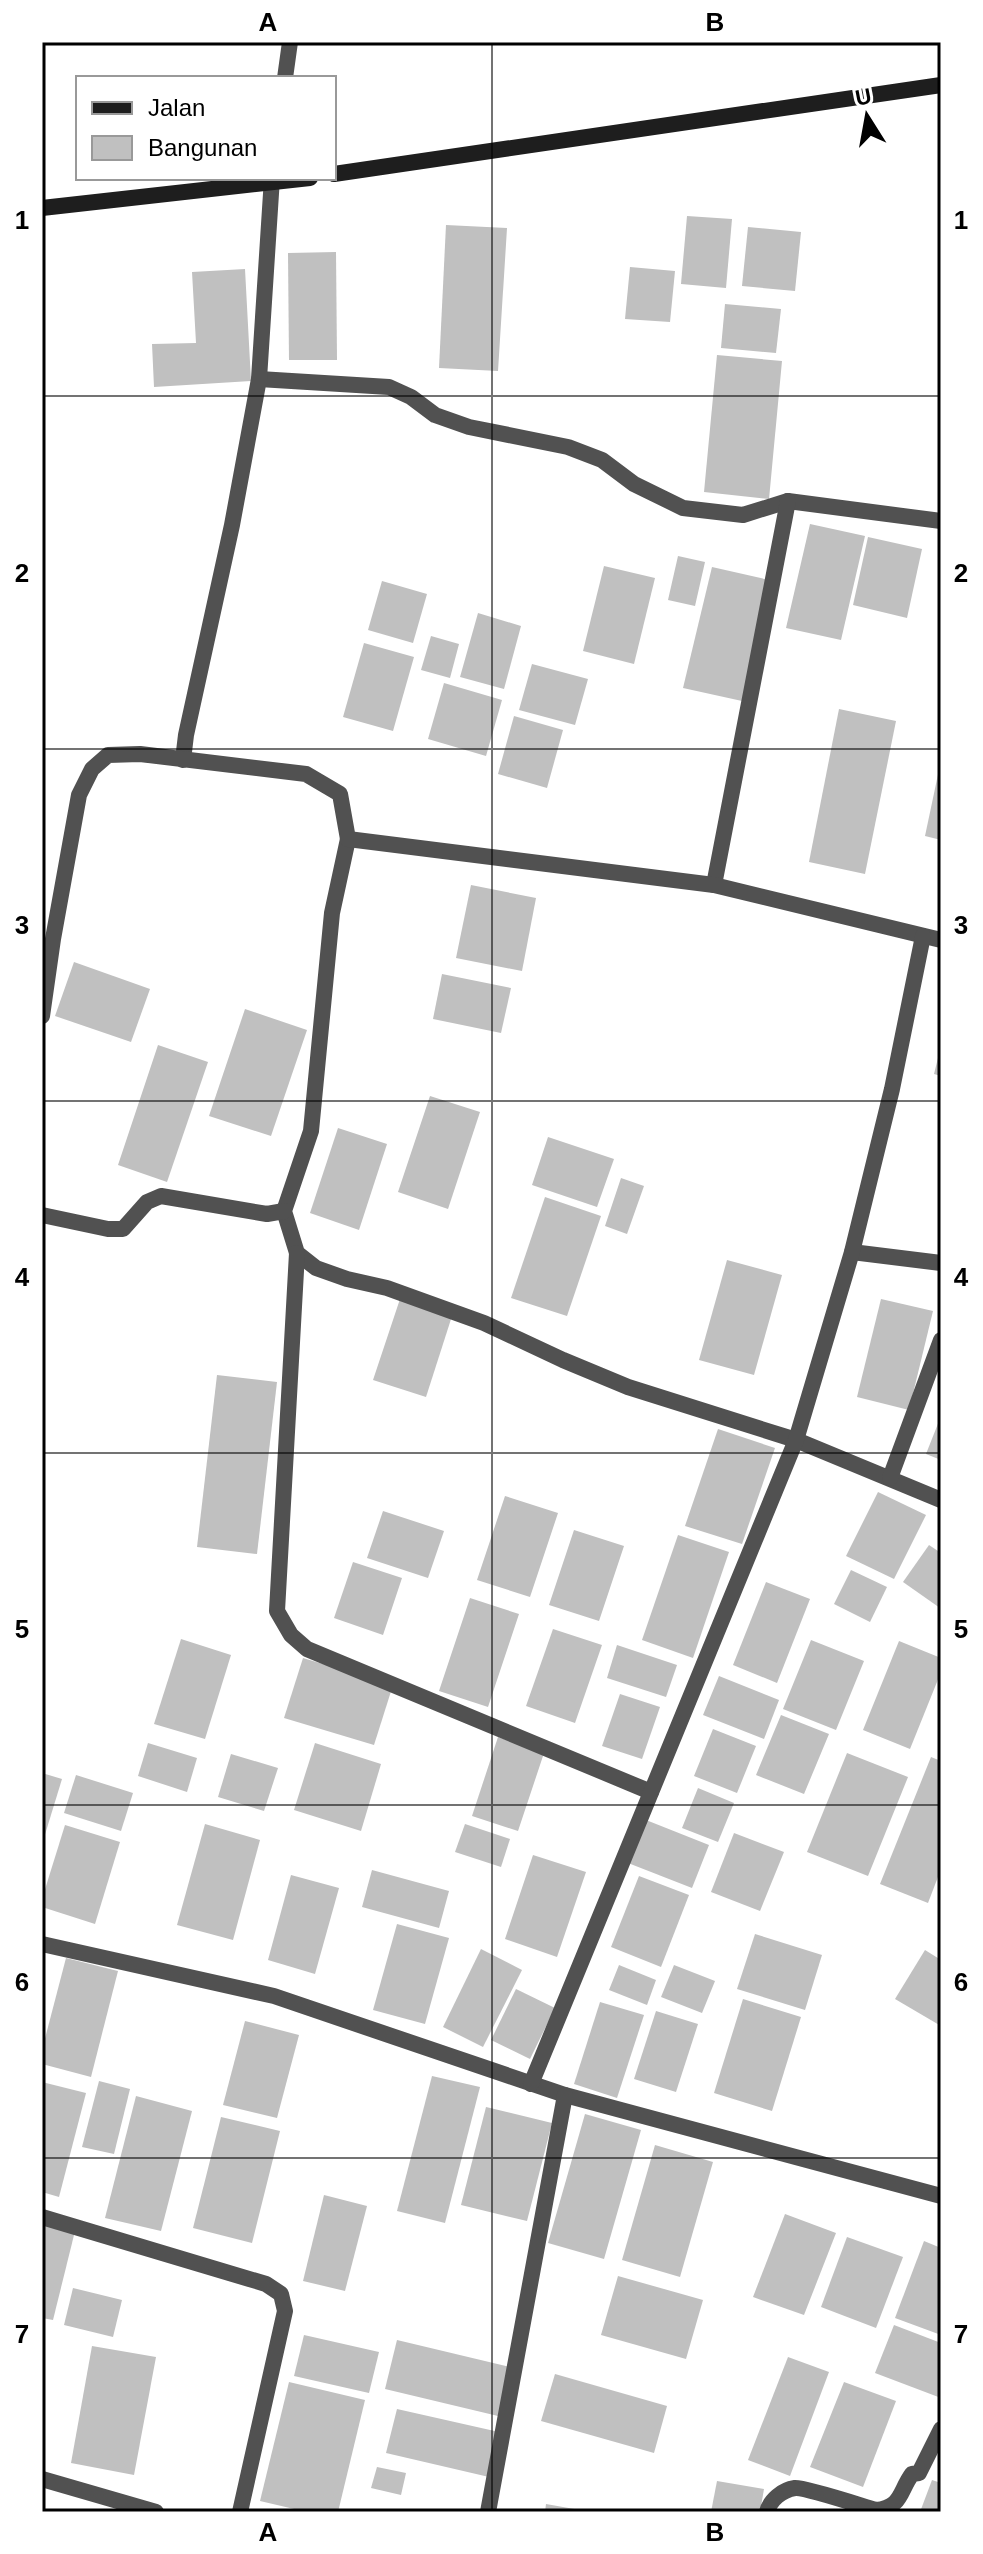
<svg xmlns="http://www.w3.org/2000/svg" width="983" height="2554" viewBox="0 0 983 2554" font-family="Arial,sans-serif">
  <rect width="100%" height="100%" fill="#fff"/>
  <g fill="#c0c0c0">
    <path d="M687 216 732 219 726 288 681 284Z"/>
    <path d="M446 225 507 228 498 371 439 368Z"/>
    <path d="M748 227 801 232 795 291 742 286Z"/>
    <path d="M336 252 337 360H289L288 253Z"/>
    <path d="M630 267 675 271 670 322 625 319Z"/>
    <path d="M245 269 251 381 154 387 152 344 196 343 192 272Z"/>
    <path d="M725 304 781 309 776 353 721 348Z"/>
    <path d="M717 355 782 361 769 499 704 492Z"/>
    <path d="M810 524 865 536 841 640 786 628Z"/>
    <path d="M868 537 922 549 907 618 853 605Z"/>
    <path d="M678 556 705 562 695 606 668 600Z"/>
    <path d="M604 566 655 578 634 664 583 651Z"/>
    <path d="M712 567 769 580 742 701 683 688Z"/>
    <path d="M382 581 427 594 413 643 368 630Z"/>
    <path d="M478 613 521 626 504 689 460 677Z"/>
    <path d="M431 636 459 644 450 678 421 670Z"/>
    <path d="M364 643 414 657 393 731 343 717Z"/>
    <path d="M532 664 588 679 575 725 519 710Z"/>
    <path d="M444 683 502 700 486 756 428 739Z"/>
    <path d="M839 709 896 721 865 874 809 862Z"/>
    <path d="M514 716 563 730 547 788 498 774Z"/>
    <path d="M940 765H941V840L925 836Z"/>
    <path d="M471 885 536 898 522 971 456 958Z"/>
    <path d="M74 962 150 989 131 1042 55 1016Z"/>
    <path d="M442 974 511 988 501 1033 433 1019Z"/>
    <path d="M245 1009 307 1030 271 1136 209 1116Z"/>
    <path d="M158 1045 208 1062 167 1182 118 1165Z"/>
    <path d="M940 1050H941V1076L934 1074Z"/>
    <path d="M430 1096 480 1112 448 1209 398 1192Z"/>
    <path d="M338 1128 387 1144 359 1230 310 1213Z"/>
    <path d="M548 1137 614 1159 597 1207 532 1185Z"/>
    <path d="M621 1178 644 1186 627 1234 605 1226Z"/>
    <path d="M545 1197 601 1216 567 1316 511 1298Z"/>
    <path d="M727 1260 782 1275 754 1375 699 1360Z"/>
    <path d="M400 1299 452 1316 426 1397 373 1380Z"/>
    <path d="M881 1299 933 1311 909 1410 857 1397Z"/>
    <path d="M217 1375 277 1382 257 1554 197 1547Z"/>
    <path d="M941 1416V1460L926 1454Z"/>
    <path d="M718 1429 775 1448 742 1544 685 1526Z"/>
    <path d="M878 1492 926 1515 894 1579 846 1556Z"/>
    <path d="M505 1496 558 1513 530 1597 477 1580Z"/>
    <path d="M383 1511 444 1531 428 1578 367 1558Z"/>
    <path d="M574 1530 624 1546 599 1621 549 1605Z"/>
    <path d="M678 1535 729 1552 693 1658 642 1640Z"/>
    <path d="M929 1545 941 1553 940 1608 903 1582Z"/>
    <path d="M353 1562 402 1578 383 1635 334 1618Z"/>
    <path d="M851 1570 887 1587 870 1622 834 1604Z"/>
    <path d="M766 1582 810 1599 777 1683 733 1665Z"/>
    <path d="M470 1598 519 1614 488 1707 439 1691Z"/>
    <path d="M553 1629 602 1645 575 1723 526 1706Z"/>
    <path d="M181 1639 231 1655 205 1739 154 1724Z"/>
    <path d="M811 1640 864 1661 836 1730 783 1709Z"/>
    <path d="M899 1641 941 1658V1672L910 1749 863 1730Z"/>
    <path d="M617 1645 677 1665 666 1697 607 1678Z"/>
    <path d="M303 1658 393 1685 374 1745 284 1718Z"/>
    <path d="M719 1676 779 1700 764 1739 703 1715Z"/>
    <path d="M620 1694 660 1707 642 1759 602 1746Z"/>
    <path d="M781 1715 829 1734 804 1794 756 1775Z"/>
    <path d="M713 1729 756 1746 737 1793 694 1776Z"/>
    <path d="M498 1737 544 1753 518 1831 472 1816Z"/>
    <path d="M148 1743 197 1758 187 1792 138 1776Z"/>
    <path d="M315 1743 381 1764 361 1831 294 1810Z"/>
    <path d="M847 1753 908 1777 868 1876 807 1852Z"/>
    <path d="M231 1754 278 1768 264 1811 218 1797Z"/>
    <path d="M931 1757 941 1761V1869L928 1903 880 1884Z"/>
    <path d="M42 1773 62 1779 43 1841 42 1840Z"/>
    <path d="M76 1775 133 1793 121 1831 64 1813Z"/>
    <path d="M698 1788 734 1803 718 1842 682 1828Z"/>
    <path d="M646 1820 709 1845 692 1888 628 1863Z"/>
    <path d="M205 1824 260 1840 233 1940 177 1925Z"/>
    <path d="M465 1824 510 1839 501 1867 455 1852Z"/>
    <path d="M65 1825 120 1842 95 1924 42 1907V1899Z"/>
    <path d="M734 1833 784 1852 760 1911 711 1892Z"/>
    <path d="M533 1855 586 1872 557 1957 505 1939Z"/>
    <path d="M372 1870 449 1891 439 1928 362 1907Z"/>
    <path d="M291 1875 339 1888 315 1974 268 1960Z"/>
    <path d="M639 1876 689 1895 661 1967 611 1947Z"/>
    <path d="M397 1924 449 1938 425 2024 373 2010Z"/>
    <path d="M755 1934 822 1955 805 2010 737 1989Z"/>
    <path d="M481 1949 522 1970 483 2047 443 2027Z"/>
    <path d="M925 1950 941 1960V2026L895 1999Z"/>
    <path d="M66 1958 118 1971 91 2077 42 2064V2050Z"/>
    <path d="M619 1965 656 1980 647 2005 609 1990Z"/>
    <path d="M674 1965 715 1981 702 2013 661 1997Z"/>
    <path d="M516 1989 555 2008 530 2059 491 2040Z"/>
    <path d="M743 1999 801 2017 772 2111 714 2093Z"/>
    <path d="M600 2002 644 2015 617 2098 574 2084Z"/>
    <path d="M656 2011 698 2024 676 2092 634 2079Z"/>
    <path d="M245 2021 299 2035 277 2118 223 2105Z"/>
    <path d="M432 2076 480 2087 445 2223 397 2211Z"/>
    <path d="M99 2081 130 2089 114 2154 82 2147Z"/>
    <path d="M42 2082 86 2093 59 2197 42 2192Z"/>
    <path d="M136 2096 192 2111 161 2231 105 2218Z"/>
    <path d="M486 2107 552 2123 527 2221 461 2205Z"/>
    <path d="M585 2114 641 2130 604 2259 548 2243Z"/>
    <path d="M221 2117 280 2131 252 2243 193 2228Z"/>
    <path d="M655 2145 713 2162 680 2277 622 2260Z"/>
    <path d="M324 2195 367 2206 345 2291 303 2281Z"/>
    <path d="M785 2214 836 2233 804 2315 753 2297Z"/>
    <path d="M42 2223 75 2231 53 2320 42 2318Z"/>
    <path d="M847 2237 903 2257 876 2328 821 2307Z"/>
    <path d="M924 2241 941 2248V2335L895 2318Z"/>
    <path d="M618 2276 703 2300 686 2359 601 2335Z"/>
    <path d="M73 2288 122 2300 113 2337 64 2325Z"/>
    <path d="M894 2325 941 2343V2398L875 2373Z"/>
    <path d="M304 2335 379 2352 369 2393 294 2376Z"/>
    <path d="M397 2340 510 2367 498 2416 385 2389Z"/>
    <path d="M92 2346 156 2357 134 2475 71 2463Z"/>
    <path d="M788 2357 829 2372 790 2476 748 2460Z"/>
    <path d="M555 2374 667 2406 654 2453 541 2421Z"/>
    <path d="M289 2382 365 2400 338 2512H307L260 2501Z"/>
    <path d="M844 2382 896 2401 863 2487 810 2467Z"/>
    <path d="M397 2409 499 2432 489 2477 386 2453Z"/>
    <path d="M377 2467 406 2473 401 2495 371 2488Z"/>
    <path d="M932 2480 941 2483V2512H920Z"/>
    <path d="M717 2481 764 2489 760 2512H711Z"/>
    <path d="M546 2504 580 2510V2512H545Z"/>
  </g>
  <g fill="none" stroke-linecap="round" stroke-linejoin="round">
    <g stroke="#515151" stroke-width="16">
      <path d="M285 78 290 42"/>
      <path d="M259 379 389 387 411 397 435 415 469 427 568 447 602 460 634 484 683 508 743 515 788 501 941 521"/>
      <path d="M183 760 186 735 232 525 259 379 272 178"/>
      <path d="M348 839 332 913 311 1131 284 1211 297 1253 316 1268 347 1279 387 1288 484 1323 563 1360 628 1387 796 1440 941 1500"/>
      <path d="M714 885 788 501"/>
      <path d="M42 1016 53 939 79 795 92 769 108 755 140 754 306 774 340 794 348 839 714 885 941 940"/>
      <path d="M42 1215 108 1229H123L147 1202 161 1196 267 1214 284 1211"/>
      <path d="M852 1252 941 1263"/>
      <path d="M297 1253 277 1611 291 1635 307 1649 651 1792"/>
      <path d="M890 1478 941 1340"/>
      <path d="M42 1944 274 1996 565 2095 941 2196"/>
      <path d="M531 2084 796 1440 852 1252 892 1089 923 936"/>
      <path d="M42 2217 266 2284 281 2294 285 2311 240 2512"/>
      <path d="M42 2479 156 2512"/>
      <path d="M488 2512 565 2095"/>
      <path d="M767 2512C770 2500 782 2490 795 2488 805 2487 862 2506 876 2510 902 2507 899 2492 912 2474L919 2473 941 2429"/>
    </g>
    <g stroke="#1e1e1e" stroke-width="16">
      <path d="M334 174 941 85"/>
      <path d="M42 208 310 178"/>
    </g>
  </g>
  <path fill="none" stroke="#000" stroke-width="2" stroke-opacity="0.55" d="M492 42V2512M42 396H941M42 749H941M42 1101H941M42 1453H941M42 1805H941M42 2158H941"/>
  <rect width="983" height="2554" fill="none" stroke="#ffffff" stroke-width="88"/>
  <rect x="76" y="76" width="260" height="104" fill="#ffffff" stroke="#999999" stroke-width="2"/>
  <rect x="92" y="102" width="40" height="12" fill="#1e1e1e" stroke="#999999" stroke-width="2"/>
  <text x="148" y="116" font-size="24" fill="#000000">Jalan</text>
  <rect x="92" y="136" width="40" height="24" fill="#c0c0c0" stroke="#999999" stroke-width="2"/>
  <text x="148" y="156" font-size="24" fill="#000000">Bangunan</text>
  <g transform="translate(867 116) rotate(349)" stroke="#ffffff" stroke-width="6" paint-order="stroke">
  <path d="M0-6L14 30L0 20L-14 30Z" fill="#000000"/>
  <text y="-12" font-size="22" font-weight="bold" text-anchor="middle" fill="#000000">U</text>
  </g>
  <rect x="44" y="44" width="895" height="2466" fill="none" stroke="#000" stroke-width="3"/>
  <g font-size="26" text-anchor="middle" font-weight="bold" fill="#000">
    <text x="268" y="31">A</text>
    <text x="715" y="31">B</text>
    <text x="22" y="229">1</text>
    <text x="961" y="229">1</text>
    <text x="22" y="582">2</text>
    <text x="961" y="582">2</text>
    <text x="22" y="934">3</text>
    <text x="961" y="934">3</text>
    <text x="22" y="1286">4</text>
    <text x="961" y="1286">4</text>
    <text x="22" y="1638">5</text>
    <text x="961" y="1638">5</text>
    <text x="22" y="1991">6</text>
    <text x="961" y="1991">6</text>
    <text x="22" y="2343">7</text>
    <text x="961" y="2343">7</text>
    <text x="268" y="2541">A</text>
    <text x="715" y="2541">B</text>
  </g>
</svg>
